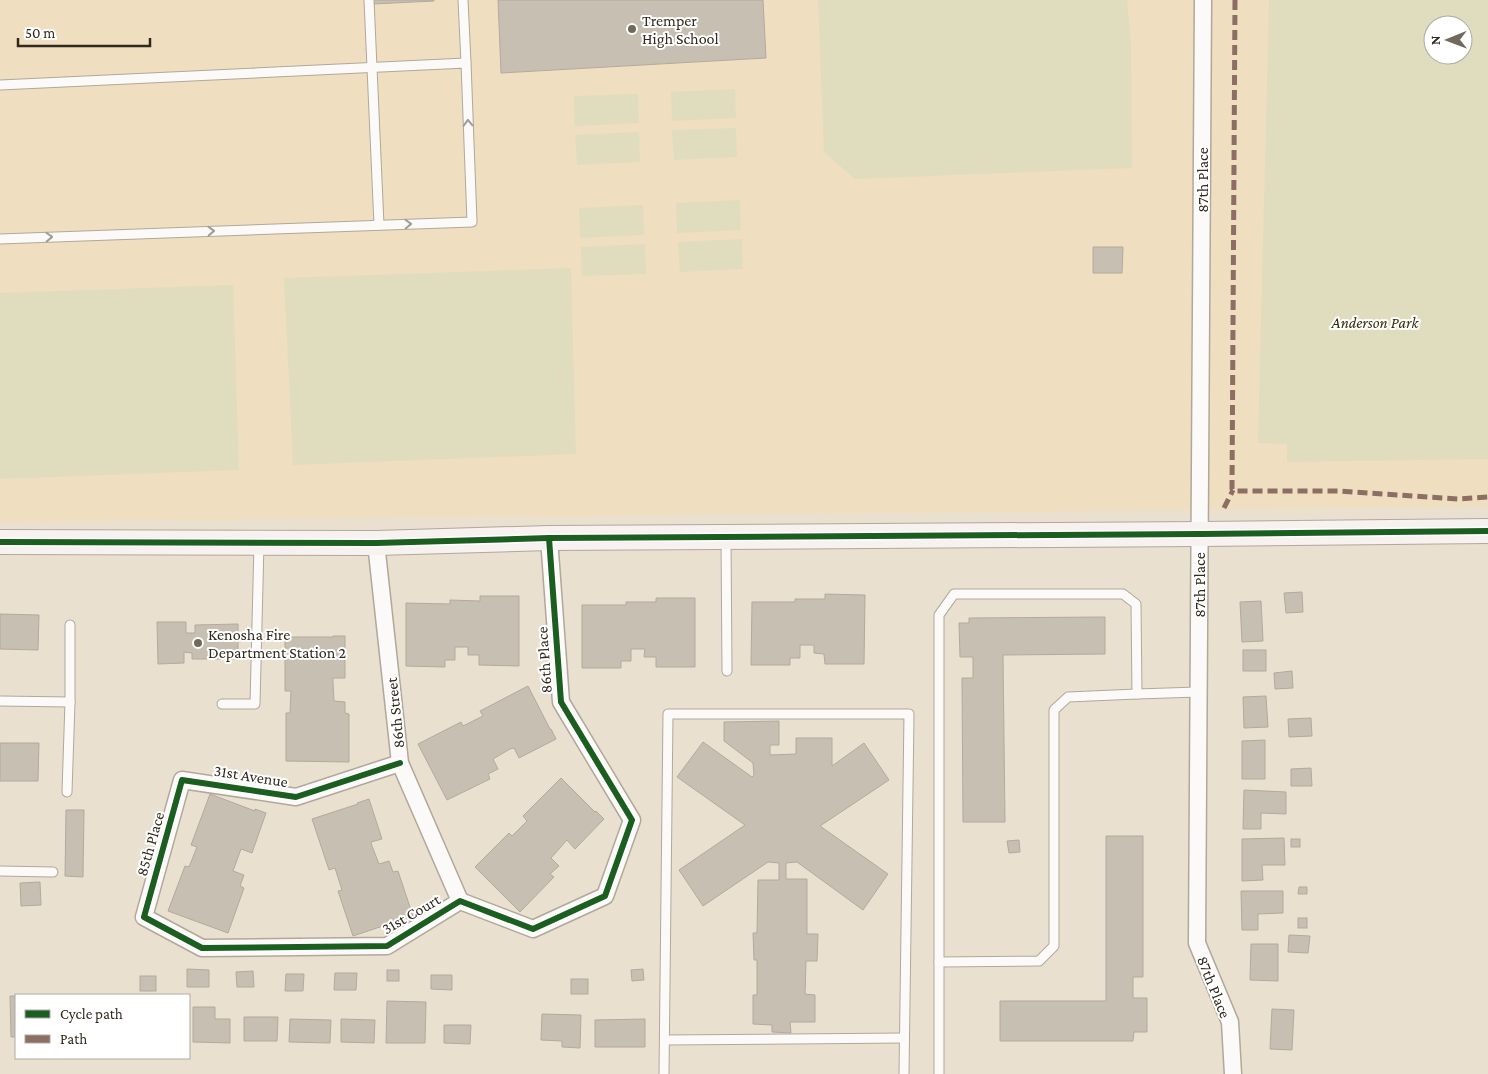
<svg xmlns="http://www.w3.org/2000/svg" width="1488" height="1074" viewBox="0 0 1488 1074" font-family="'Crimson Pro',serif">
  <rect width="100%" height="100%" fill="#eae0cf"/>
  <path fill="#efdec0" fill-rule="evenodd" d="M0 0H1488V507L0 522ZM1433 25H1463V55H1433Z"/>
  <g fill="#e0ddbe" fill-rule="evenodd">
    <path d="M818 0H1127L1131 44 1132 168 855 179 824 152Z"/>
    <path d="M1269 0H1488V459L1287 462V444L1258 443ZM1433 25H1463V55H1433Z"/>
    <path d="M735 89 736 118 672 121 671 92Z"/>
    <path d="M638 94 639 123 575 126 574 96Z"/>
    <path d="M736 128 737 157 674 160 672 130Z"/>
    <path d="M639 132 640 162 577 165 575 135Z"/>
    <path d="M740 200 741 230 677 233 676 203Z"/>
    <path d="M643 205 644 235 580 238 579 208Z"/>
    <path d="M742 239 743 269 680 272 678 242Z"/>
    <path d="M645 244 646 274 582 276 581 247Z"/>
    <path d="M571 268 576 454 293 465 284 278Z"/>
    <path d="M233 285 239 470 0 479V293Z"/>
  </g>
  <g fill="#c7bfb1" stroke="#b2aa9d">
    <path d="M373 0H434V1L373 4Z"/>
    <path d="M498 0H763L766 58 501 73Z"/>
    <path d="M1093 247H1123L1122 273H1093Z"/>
    <path d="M1302 592 1303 612 1286 613 1284 593Z"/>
    <path d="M825 594 865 595 864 664H825L824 654 814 653V645H800V658H790V665H751L752 602H795V599H825Z"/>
    <path d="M480 596H519V666L479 665V655H468V647H455V660H445V667L406 666V603L450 604V600L480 601Z"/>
    <path d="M656 598H695V667H656V657H644L645 649H631V661H621V668H582V605H626V602H656Z"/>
    <path d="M1261 601 1263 641 1242 642 1240 602Z"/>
    <path d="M0 614 39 615 38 650 0 649Z"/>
    <path d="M1105 617V654L1003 655 1005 822H963L962 678H973V657H960L959 623H969V618Z"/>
    <path d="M157 622H186V633H195V625L238 624V659H192V653L184 652V663L158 664Z"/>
    <path d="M333 636H345V678H333V682L334 701 345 702V713L349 714V762L286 761V713H290L291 691H285V637H333Z"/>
    <rect x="1243" y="650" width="23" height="21"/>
    <path d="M1292 671 1293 688 1275 689 1274 673Z"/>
    <path d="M528 686 550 729H551L556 739 519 758 514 748 510 749 493 759 498 769 488 774 490 779 447 800 418 744 461 722 463 726 483 716 480 711Z"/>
    <path d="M1266 696 1268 727 1244 728 1243 697Z"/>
    <path d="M1311 718 1312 736 1289 737 1288 719Z"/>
    <path d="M779 721V745H770V755L796 754V738H832V766L864 743 889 780 820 826 888 874 863 910 797 862 786 863V879H807V934H818L817 961H806L805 994 815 995V1022H790L791 1033 772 1032V1025L753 1024V995H757V960H754L753 933H757L758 880H779V863L768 862 703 906 679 870 745 825 677 777 703 742 752 777 754 775 753 763 724 741V722Z"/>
    <path d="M1265 740V779H1242V741Z"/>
    <path d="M0 743H39L38 781H0Z"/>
    <path d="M1311 768 1312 786H1291V769Z"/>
    <path d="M561 778 595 812 596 811 604 819 575 849 567 840 551 858 559 866 550 874 554 877 520 912 475 867 509 833 512 836 527 821 523 816Z"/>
    <path d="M1244 790 1286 792V814L1261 813V829H1243Z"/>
    <path d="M210 794 255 811V809L266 813 252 853 241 849 233 871 244 875 240 886 244 888 228 933 168 911 185 866 189 867 197 847 191 845Z"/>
    <path d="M369 799 382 839 371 842 372 846 379 864 389 861 393 872 398 871 413 916 353 936 338 891 342 890 335 868 329 870 312 819 358 804 357 803Z"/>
    <path d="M66 810H84L83 877 65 876Z"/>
    <path d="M1106 836H1143V977H1133V998H1147V1032H1134L1133 1041H1000V1001H1106Z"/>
    <path d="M1284 838 1285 865H1262L1263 880 1242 881V839Z"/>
    <rect x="1291" y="839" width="9" height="8"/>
    <path d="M1019 840 1020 852 1009 853 1007 841Z"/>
    <path d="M40 882 41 905 21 906 20 883Z"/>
    <path d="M1299 887H1307V894H1298Z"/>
    <path d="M1241 891H1283V913L1258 914V930H1242Z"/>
    <rect x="1298" y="918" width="9" height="10"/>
    <path d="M1289 935 1310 936 1308 953 1288 952Z"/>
    <path d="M1251 944H1278V981L1250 980Z"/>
    <path d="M187 969 209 970V987H187Z"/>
    <path d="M643 969 644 980 632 981 631 970Z"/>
    <rect x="387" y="970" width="12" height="11"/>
    <path d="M253 971 254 987H237L236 972Z"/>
    <path d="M335 973H357L356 990H334Z"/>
    <path d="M286 974H304L303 991H285Z"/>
    <path d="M431 975H452V990L431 989Z"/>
    <rect x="140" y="976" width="16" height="15"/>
    <rect x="571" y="979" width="17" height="15"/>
    <path d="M10 996H16V1037H11Z"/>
    <path d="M387 1001 426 1002 425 1043H386Z"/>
    <path d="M193 1007H215V1019H230V1043L193 1042Z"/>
    <path d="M1272 1009 1294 1010 1292 1050 1270 1049Z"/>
    <path d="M542 1014 581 1015 580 1048 562 1047V1041L541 1040Z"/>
    <path d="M244 1017H278L277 1041H244Z"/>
    <path d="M290 1019 331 1020 330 1043 289 1042Z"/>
    <path d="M341 1019 375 1020 374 1043 341 1042Z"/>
    <path d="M645 1019V1047H595V1020Z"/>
    <path d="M444 1025H471L470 1044 444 1043Z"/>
  </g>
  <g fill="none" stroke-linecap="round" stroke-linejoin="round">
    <defs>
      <g id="lane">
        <path d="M369 0 379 225"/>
        <path d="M463 0 466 63"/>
        <path d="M0 85 466 63 472 222 0 239"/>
        <path d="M726 538 727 671"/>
        <path d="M0 701 70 702 67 792"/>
        <path d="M70 702V625"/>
        <path d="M222 704H255L259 543"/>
        <path d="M0 871 53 872"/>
        <path d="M939 962 1039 961 1054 946V710L1068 697 1137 694"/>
        <path d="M665 1040 904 1038"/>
        <path d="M664 1074 668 714H909L904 1074"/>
        <path d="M939 1074V615L954 594H1123L1136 604 1137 694 1198 692"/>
      </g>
      <g id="street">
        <path d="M1203 0 1197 943 1230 1022 1233 1074"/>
        <path d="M376 543 400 763 460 901"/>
        <path d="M400 763 296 797 182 780 144 917 202 948 387 946 460 901 533 929 605 896 632 820 561 702 549 538"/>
      </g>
      <path id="secondary" d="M0 542 376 543 549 538 1200 534 1488 531"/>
    </defs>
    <use href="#lane" stroke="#b0a89a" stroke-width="11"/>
    <use href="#street" stroke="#b0a89a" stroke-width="19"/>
    <use href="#secondary" stroke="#b0a89a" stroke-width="26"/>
    <use href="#lane" stroke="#fcfaf8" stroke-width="9"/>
    <use href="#street" stroke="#fcfaf8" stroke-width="16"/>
    <use href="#secondary" stroke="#f7f1ef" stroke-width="24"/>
    <g stroke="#8d6e63" stroke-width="5" stroke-dasharray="10 5" stroke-linecap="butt">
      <path d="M1235 0 1232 489 1236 491H1339L1459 499 1488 497"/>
      <path d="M1224 508 1233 490"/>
    </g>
    <defs>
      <g id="cycleway">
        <path d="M0 542 376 543 549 538 1200 534 1488 531"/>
        <path d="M400 763 296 797 182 780 144 917 202 948 387 946 460 901 533 929 605 896 632 820 561 702 549 538"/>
      </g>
    </defs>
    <use href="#cycleway" stroke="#fff" stroke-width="9"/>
    <use href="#cycleway" stroke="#1b5e20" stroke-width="6"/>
  </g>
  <defs><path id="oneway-chevron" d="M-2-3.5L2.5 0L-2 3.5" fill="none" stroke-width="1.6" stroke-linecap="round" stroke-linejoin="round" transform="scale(1.25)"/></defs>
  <g stroke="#a09c95">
    <use href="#oneway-chevron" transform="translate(468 123) rotate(-92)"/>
    <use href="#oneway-chevron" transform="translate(408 224) rotate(-2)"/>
    <use href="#oneway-chevron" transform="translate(211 231) rotate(-2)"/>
    <use href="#oneway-chevron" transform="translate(49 237) rotate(-2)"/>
  </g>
  <g fill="#71695b" stroke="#fff" stroke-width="2">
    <circle cx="632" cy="29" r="5"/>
    <circle cx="198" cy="643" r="5"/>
  </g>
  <g text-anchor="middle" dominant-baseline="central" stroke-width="4" stroke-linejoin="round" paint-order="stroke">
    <g font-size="16" fill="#30291d" stroke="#fff" text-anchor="start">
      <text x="642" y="20">Tremper<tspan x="642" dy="18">High School</tspan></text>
      <text x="208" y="634">Kenosha Fire<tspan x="208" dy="18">Department Station 2</tspan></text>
    </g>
    <g font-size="16" fill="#30291d" stroke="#fff">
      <text transform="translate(1202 180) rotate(-90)">87th Place</text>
      <text transform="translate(1199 585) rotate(-90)">87th Place</text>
      <text transform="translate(544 660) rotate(-94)">86th Place</text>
      <text transform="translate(395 713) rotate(-96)">86th Street</text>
      <text transform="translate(251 776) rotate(9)">31st Avenue</text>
      <text transform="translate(150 844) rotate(-74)">85th Place</text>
      <text transform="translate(411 914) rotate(-30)">31st Court</text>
      <text transform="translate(1214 987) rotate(68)">87th Place</text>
    </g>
    <g font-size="16" font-style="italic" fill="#2f300a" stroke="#fff">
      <text x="1375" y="322">Anderson Park</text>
    </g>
  </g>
  <rect x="15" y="994" width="175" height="65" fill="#ffffff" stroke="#aca9a5"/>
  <rect x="25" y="1010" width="25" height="8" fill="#1b5e20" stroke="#aca9a5"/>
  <text x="60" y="1019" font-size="15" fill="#30291d">Cycle path</text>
  <rect x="25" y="1035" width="25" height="8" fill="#8d6e63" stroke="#aca9a5"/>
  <text x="60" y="1044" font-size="15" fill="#30291d">Path</text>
  <g transform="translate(1448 40) rotate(269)"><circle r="24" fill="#ffffff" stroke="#aca9a5"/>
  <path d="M0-4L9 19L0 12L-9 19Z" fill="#71695b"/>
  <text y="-8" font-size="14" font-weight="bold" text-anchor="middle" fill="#30291d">N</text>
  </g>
  <path d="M18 38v8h132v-8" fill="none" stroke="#30291d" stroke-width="2.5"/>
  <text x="25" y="38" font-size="15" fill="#30291d" stroke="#ffffff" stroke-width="4" paint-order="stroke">50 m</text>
</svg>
